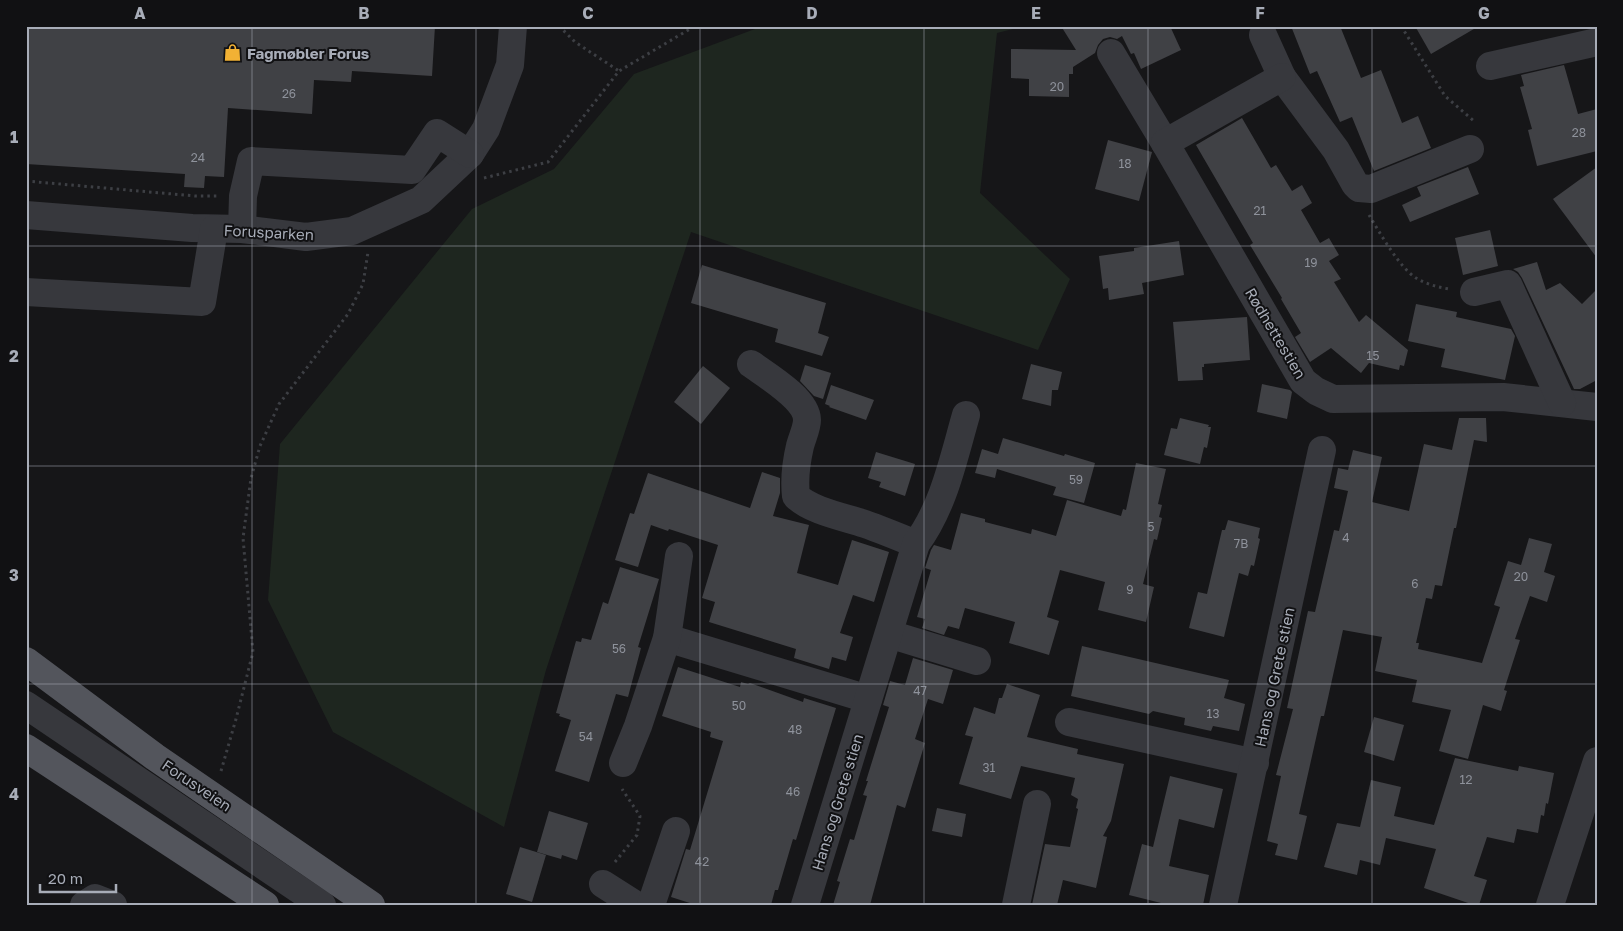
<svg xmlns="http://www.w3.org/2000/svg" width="1623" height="931" viewBox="0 0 1623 931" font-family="'Golos Text',sans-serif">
  <rect width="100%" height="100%" fill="#161618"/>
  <path fill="#1e261f" d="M763 26H1025L997 33 980 193 1070 279 1038 350 691 232 546 670 504 827 333 732 268 600 280 444 472 209 554 169 634 74Z"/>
  <g fill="#404145">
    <path d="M26 26H435L432 76 352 71 351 82 314 80 312 114 228 108 224 177 205 176 204 188 184 187 185 174 26 164Z"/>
    <path d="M1061 26H1170L1181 50 1141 69 1134 53 1131 54 1122 36 1117 39 1110 37 1103 39 1098 45 1095 53 1073 67V74H1069V97L1029 96V79L1011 78V49L1076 50Z"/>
    <path d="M1291 26H1340L1361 78 1381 70 1402 123 1418 116 1431 148 1374 171 1352 117 1340 122 1317 71 1310 74Z"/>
    <path d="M1415 26H1479L1431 54Z"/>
    <path d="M1564 65 1578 114 1597 109V151L1537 166 1528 130 1532 129 1520 87 1524 86 1521 75Z"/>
    <path d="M1242 118 1271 168 1276 165 1292 191 1302 185 1312 203 1301 210 1320 243 1329 238 1339 255 1329 261 1341 279 1334 282 1359 322 1366 315 1408 350 1404 366 1400 365 1399 370 1369 363 1361 373 1331 348 1310 362 1295 337 1301 333 1281 299 1282 298 1250 245 1253 243 1196 145Z"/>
    <path d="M1108 140 1152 152 1139 201 1095 189Z"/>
    <path d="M1468 167 1479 194 1410 222 1402 205 1421 196 1417 187Z"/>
    <path d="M1597 167V258L1553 199Z"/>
    <path d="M1490 230 1498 266 1463 275 1455 238Z"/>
    <path d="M1179 241 1184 275 1142 283 1144 294 1109 300 1108 288 1103 289 1099 256 1134 251V248Z"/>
    <path d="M1537 262 1546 290 1560 283 1582 304 1597 289V380L1580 389H1574L1522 278 1518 272 1513 269Z"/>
    <path d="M702 265 826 303 818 333 829 337 822 356 775 342 778 329 691 303Z"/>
    <path d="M1416 304 1457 312 1456 317 1511 329 1515 336 1505 380 1441 367 1445 349 1408 341Z"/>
    <path d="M1247 317 1250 360 1204 364V367H1202L1203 380 1178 381 1173 322Z"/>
    <path d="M1031 364 1062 372 1058 390H1052L1051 406 1022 399Z"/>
    <path d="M805 365 831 373 823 399 814 396 800 381Z"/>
    <path d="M703 366 730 388 701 424 674 402Z"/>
    <path d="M1262 384 1290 390 1292 392 1287 419 1257 412Z"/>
    <path d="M831 385 874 400 866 420 829 407 830 406 825 404Z"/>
    <path d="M1180 418 1209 425 1208 427H1211L1207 448 1204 447 1200 464 1164 455 1171 428 1177 429Z"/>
    <path d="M1459 418H1486L1487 442 1474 440 1456 528H1454L1442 586 1435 585 1432 599 1426 598 1416 643H1419L1418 649 1482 663 1500 607 1494 605 1508 561 1521 565 1529 538 1552 544 1544 572 1555 576 1547 602 1530 596 1515 639 1520 640 1504 690 1507 691 1501 711 1483 705 1468 759 1439 751 1451 710 1412 702 1417 680 1375 671 1382 637 1343 630 1324 716H1321L1299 814 1307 816 1297 860 1275 855 1278 844 1267 841 1281 776 1276 775 1293 709 1287 708 1308 611 1315 612 1334 530 1339 531 1348 491 1334 488 1338 468 1348 470 1353 450 1382 457 1372 502 1409 511 1424 444 1452 450Z"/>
    <path d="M1003 438 1064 456 1065 454 1095 463 1084 503 1053 495 1056 487 997 469 995 478 975 473 982 449 998 454Z"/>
    <path d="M876 452 915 464 905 496 879 487 881 482 868 478Z"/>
    <path d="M1136 463 1166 469 1158 504 1162 505 1159 517 1162 518 1157 540 1154 539 1143 584 1154 587 1146 622 1098 610 1105 582 1060 570 1047 617 1059 621 1049 655 1009 643 1015 622 965 608 959 629 948 626 944 635 922 628 925 619 917 617 931 570 925 568 931 550 934 545 951 550 961 513 985 519V522L1031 534 1032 529 1056 536 1067 500 1121 516 1123 509 1126 510Z"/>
    <path d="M762 472 780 478V493L773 516 809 525 797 573 838 585 852 540 889 552 874 602 853 595 840 633 853 637 846 661 832 657 829 669 794 658 796 649 709 622 715 602 702 598 718 545 669 529 668 531 651 525 638 567 615 560 630 513 634 514 648 473 750 508Z"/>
    <path d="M1228 520 1260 528 1258 538 1260 539 1254 566 1251 565 1248 576 1239 573 1224 637 1189 628 1198 592 1207 594 1222 530H1225Z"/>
    <path d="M620 567 659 579 638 647 641 648 628 697 616 694 589 782 555 771 571 720 559 716 560 714 556 713 576 641 581 642 582 638 591 640 603 602 608 604Z"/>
    <path d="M1082 646 1229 680 1224 698 1245 704 1239 731 1213 726 1211 731 1184 725 1185 718 1153 711 1149 714 1071 696Z"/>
    <path d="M913 658 953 670 943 704 928 699 915 739 925 743 905 808 897 805 870 905H833L840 882 837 881 850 839 854 840 867 796 863 795 868 781H866L889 707 883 705 890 681 905 685Z"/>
    <path d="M678 667 740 687 741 682 748 684 750 683 803 702 804 698 836 708 796 840 793 839 778 890H775L771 905H696L671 897 686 849 690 850 723 741 710 737 711 732 662 716Z"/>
    <path d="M1007 684 1040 695 1027 737 1078 749 1077 754 1124 764 1111 821 1103 836 1107 837 1096 888 1063 880 1057 905H1032L1045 844 1070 847 1078 809 1076 808 1078 799 1071 795 1075 778 1021 766 1011 799 959 784 973 737 965 735 974 707 995 714 999 698H1002Z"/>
    <path d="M1374 717 1404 725 1394 761 1364 752Z"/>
    <path d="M1455 758 1518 771 1519 766 1554 773 1548 804 1546 803 1544 816 1541 815 1538 833 1517 829 1514 843 1487 837 1474 876 1487 880 1479 905H1474L1424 888 1436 849 1386 838 1380 865 1360 860 1357 875 1324 867 1337 823 1360 827 1371 780 1401 787 1394 816 1434 825Z"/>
    <path d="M1170 776 1223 789 1214 828 1179 819 1169 866 1209 875 1203 905H1169L1129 895 1142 844 1153 847Z"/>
    <path d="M937 808 966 814 962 837 932 831Z"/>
    <path d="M549 811 588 823 577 860 562 855 561 859 537 852Z"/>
    <path d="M520 847 546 855 532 902 506 894Z"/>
  </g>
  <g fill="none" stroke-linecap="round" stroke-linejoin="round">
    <g stroke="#3d3f44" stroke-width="3" stroke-dasharray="2.5 4" stroke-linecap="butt">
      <path d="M559 26 575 42 619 71"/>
      <path d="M1401 26 1445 96 1475 122"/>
      <path d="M484 178 548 162 619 71 695 26"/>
      <path d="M26 181 195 196H217"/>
      <path d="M1369 215C1380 233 1399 267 1416 278 1426 284 1437 287 1449 289"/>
      <path d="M221 771 236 719 253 652 243 538 251 478 260 446 279 404 348 314 363 284 368 252"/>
      <path d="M615 862 637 835 640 816 622 789"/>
    </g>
    <g stroke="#37383d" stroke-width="28">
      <path d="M1263 35 1282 77 1336 150 1355 184 1359 188 1371 189 1470 149"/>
      <path d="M1111 53 1165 143"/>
      <path d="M1490 66 1597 42"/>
      <path d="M1282 77 1165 143 1303 381 1316 391 1333 399 1503 397 1597 407"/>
      <path d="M26 215 192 228 242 229 306 237 352 231 421 200 470 154 486 129 510 65 513 26"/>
      <path d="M242 229 243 196 251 161 412 170 437 133 470 154"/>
      <path d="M26 292 202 302 214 229"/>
      <path d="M1474 292 1508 284 1562 403"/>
      <path d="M751 364C766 375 807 399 807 420 807 428 802 438 800 446 796 463 794 479 796 496 811 511 844 517 865 524 882 530 899 537 916 544"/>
      <path d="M889 634 977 661"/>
      <path d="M667 638 868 699"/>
      <path d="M26 705 322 905"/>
      <path d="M1069 722 1255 763"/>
      <path d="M623 763 638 726 667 638 679 556"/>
      <path d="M603 884 636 905"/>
      <path d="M84 905 95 898 113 905"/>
      <path d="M651 905 676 831"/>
      <path d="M805 905 916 544C944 506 953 460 966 415"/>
      <path d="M1016 905 1037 804"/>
      <path d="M1223 905 1322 450"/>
      <path d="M1550 905 1597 761"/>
    </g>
    <g stroke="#53555c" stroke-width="28">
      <path d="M26 661 155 757 371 905"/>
      <path d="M26 748 265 905"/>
    </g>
  </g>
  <path fill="none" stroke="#a8adb8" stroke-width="1" stroke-opacity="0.55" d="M252 26V905M476 26V905M700 26V905M924 26V905M1148 26V905M1372 26V905M26 246H1597M26 466H1597M26 684H1597"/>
  <defs>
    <symbol id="shop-bare" viewBox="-9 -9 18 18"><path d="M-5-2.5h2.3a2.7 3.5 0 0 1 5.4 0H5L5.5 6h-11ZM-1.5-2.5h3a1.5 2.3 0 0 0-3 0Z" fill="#f2b134" stroke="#111113" stroke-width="2.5" paint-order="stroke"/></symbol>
  </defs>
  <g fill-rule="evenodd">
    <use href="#shop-bare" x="220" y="40" width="25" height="25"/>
  </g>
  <g text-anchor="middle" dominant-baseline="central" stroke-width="4" stroke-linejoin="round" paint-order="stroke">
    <g font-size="12" fill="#8e929b">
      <text x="1057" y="86">20</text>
      <text x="289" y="93">26</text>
      <text x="1579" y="132">28</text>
      <text x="198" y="157">24</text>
      <text x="1125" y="163">18</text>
      <text x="1260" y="210">21</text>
      <text x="1311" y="262">19</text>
      <text x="1373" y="355">15</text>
      <text x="1076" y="479">59</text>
      <text x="1151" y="526">5</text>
      <text x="1346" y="537">4</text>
      <text x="1241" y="543">7B</text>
      <text x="1521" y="576">20</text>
      <text x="1415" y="583">6</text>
      <text x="1130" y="589">9</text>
      <text x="619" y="648">56</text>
      <text x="920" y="690">47</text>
      <text x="739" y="705">50</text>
      <text x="1213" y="713">13</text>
      <text x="795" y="729">48</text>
      <text x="586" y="736">54</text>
      <text x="989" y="767">31</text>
      <text x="1466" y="779">12</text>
      <text x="793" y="791">46</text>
      <text x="702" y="861">42</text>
    </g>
    <g font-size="15" font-weight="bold" fill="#a8adb8" stroke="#111113" text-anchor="start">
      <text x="247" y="53">Fagmøbler Forus</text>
    </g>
    <g font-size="15" fill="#a8adb8" stroke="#111113">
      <text transform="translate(269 232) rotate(3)">Forusparken</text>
      <text transform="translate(1276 333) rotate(59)">Rødhettestien</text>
      <text transform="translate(1274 677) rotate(-78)">Hans og Grete stien</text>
      <text transform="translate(197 785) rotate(34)">Forusveien</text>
      <text transform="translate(837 802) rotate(-73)">Hans og Grete stien</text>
    </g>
  </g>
  <rect width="1623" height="931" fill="none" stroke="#111113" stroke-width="55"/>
  <path d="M40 884v8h76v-8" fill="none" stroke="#a8adb8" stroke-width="2.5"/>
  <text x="48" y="884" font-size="15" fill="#a8adb8" stroke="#111113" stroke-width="4" paint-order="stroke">20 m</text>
  <rect x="28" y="28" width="1568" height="876" fill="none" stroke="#a8adb8" stroke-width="2"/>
  <g font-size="16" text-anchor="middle" font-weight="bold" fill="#a8adb8">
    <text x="140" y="19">A</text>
    <text x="364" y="19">B</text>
    <text x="588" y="19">C</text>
    <text x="812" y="19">D</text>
    <text x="1036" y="19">E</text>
    <text x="1260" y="19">F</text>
    <text x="1484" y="19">G</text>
    <text x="14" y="143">1</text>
    <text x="14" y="362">2</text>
    <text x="14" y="581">3</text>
    <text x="14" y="800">4</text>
  </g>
</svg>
